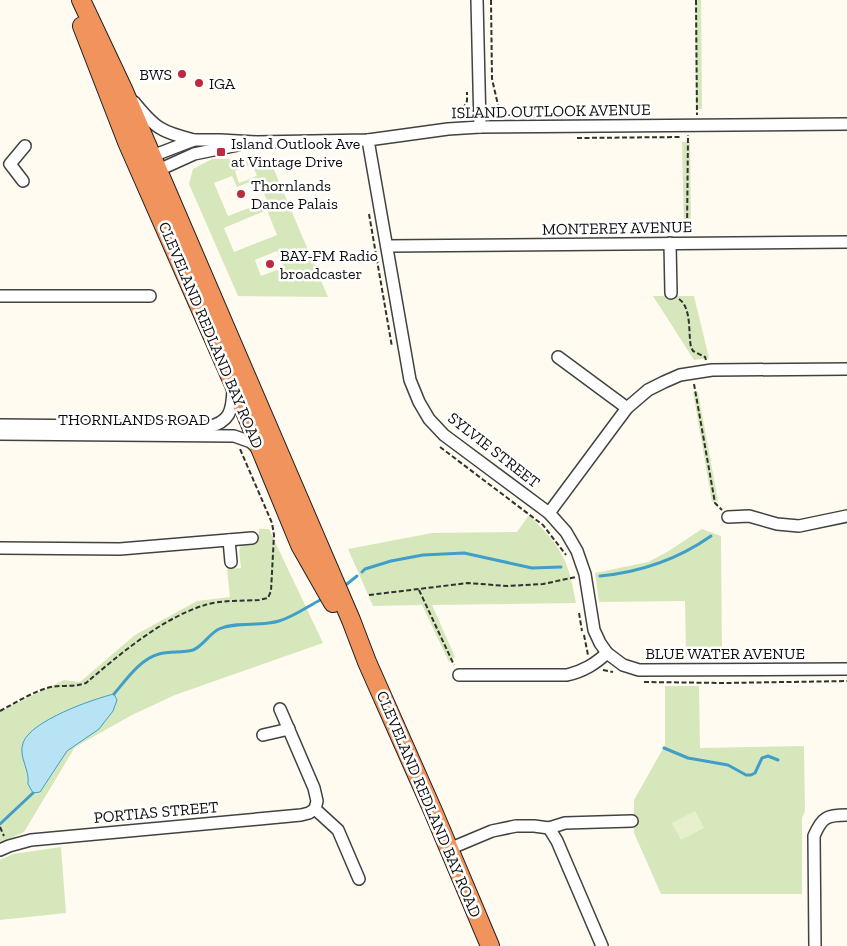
<svg xmlns="http://www.w3.org/2000/svg" width="847" height="946" viewBox="0 0 847 946" font-family="'Zilla Slab',serif">
  <rect width="100%" height="100%" fill="#fffbf0"/>
  <g fill="#d6e8bb" fill-rule="evenodd">
    <path d="M695 0H701L702 109H696Z"/>
    <path d="M682 142H690L691 230H684Z"/>
    <path d="M269 158 328 297 238 296 189 184 193 169 212 159ZM252 164 257 176 239 183 235 171ZM232 176 237 187 258 179 267 201 228 216 214 183ZM267 210 277 235 234 252 224 228ZM277 251 284 267 261 276 255 260Z"/>
    <path d="M653 296H694L709 358 694 360Z"/>
    <path d="M693 392H698L718 501 712 502Z"/>
    <path d="M529 515C561 547 568 557 576 603L432 605 455 657 449 662 422 605 373 606 348 549 432 533 517 532Z"/>
    <path d="M259 529H269L323 643 175 695 132 715 75 747 24 832 0 843V711L64 680 80 682 135 635 197 601 230 597 227 569 241 568C239 547 235 543 258 541Z"/>
    <path d="M702 529 721 536 722 656H686L685 601 599 602 595 573 648 562 667 552Z"/>
    <path d="M665 686H699L700 748 804 746 805 811 802 818V894H661L634 833V800L665 745Z"/>
    <path d="M61 847 66 913 0 920V860L13 854Z"/>
  </g>
  <path fill="#e7f0cc" d="M695 811 704 828 681 840 672 823Z"/>
  <path fill="#b7e3f4" stroke="#409ec9" d="M114 694 117 700 113 711 99 729 67 751 40 792 33 793 28 784C30 769 18 757 23 743 30 721 93 699 114 694Z"/>
  <g fill="none" stroke-linecap="round" stroke-linejoin="round">
    <g stroke="#409ec9" stroke-width="3">
      <path d="M362 572 365 569 391 561 423 555 464 553 532 568 561 567"/>
      <path d="M600 576C641 572 677 560 711 536"/>
      <path d="M347 584 357 576"/>
      <path d="M114 694C126 680 140 659 159 654 170 651 182 653 193 650 203 646 209 634 219 629 237 621 260 627 279 621 293 617 307 607 320 600"/>
      <path d="M664 748 688 758 728 765 746 775H751L755 773 762 758 768 756 778 760"/>
      <path d="M0 824 33 793"/>
    </g>
    <defs>
      <g id="minor">
        <path d="M477 0 480 127"/>
        <path d="M134 102C155 128 161 132 194 140"/>
        <path d="M368 140 410 380 419 402 429 419 444 435 549 513 566 532 577 551 585 574 594 630 600 643 607 653 623 665 639 670 847 669"/>
        <path d="M147 158 194 140H220L257 142 368 140 448 129 480 127 847 124"/>
        <path d="M152 173 194 154 238 145"/>
        <path d="M23 181 10 164 25 146"/>
        <path d="M670 243 671 293"/>
        <path d="M387 246 847 242"/>
        <path d="M0 296H150"/>
        <path d="M558 357 627 408"/>
        <path d="M0 425 208 427C230 422 232 411 233 390"/>
        <path d="M0 434 234 436 251 442 259 450"/>
        <path d="M549 513 627 408 648 390 664 382 680 375 712 370 847 369"/>
        <path d="M728 517 749 516 777 524 799 526 847 516"/>
        <path d="M229 540 231 562"/>
        <path d="M0 548 120 549 252 538"/>
        <path d="M459 675H567C584 671 595 664 607 653"/>
        <path d="M280 709 314 788 317 801 315 809"/>
        <path d="M263 735 289 729"/>
        <path d="M315 809 338 830 359 879"/>
        <path d="M549 828 557 841 602 946"/>
        <path d="M449 849 492 831 516 826H534L549 828 565 823 632 821"/>
        <path d="M0 850 9 846 31 840 301 815 309 813 315 809"/>
        <path d="M815 946 814 836C822 817 827 815 847 815"/>
      </g>
      <g id="highway">
        <path d="M81 0 123 89 351 620 367 662 433 811 490 946"/>
        <path d="M82 26 127 142 234 385 300 545 333 603"/>
      </g>
    </defs>
    <use href="#minor" stroke="#424242" stroke-width="14"/>
    <use href="#highway" stroke="#202020" stroke-width="20"/>
    <g stroke="#313131" stroke-width="2" stroke-dasharray="5 2.5" stroke-linecap="butt">
      <path d="M491 0 492 79 498 105 509 114V116"/>
      <path d="M696 0 697 115"/>
      <path d="M463 109 467 101V92"/>
      <path d="M577 138 680 137"/>
      <path d="M369 214 392 347"/>
      <path d="M687 233 688 135"/>
      <path d="M679 299C692 308 688 333 691 347L693 351 705 357 706 360"/>
      <path d="M694 384 715 503 722 510"/>
      <path d="M440 447 543 525 566 555"/>
      <path d="M419 590 454 665"/>
      <path d="M369 595 468 583 507 586 543 584 576 577"/>
      <path d="M579 613 582 631"/>
      <path d="M584 635 588 655"/>
      <path d="M603 670 613 672"/>
      <path d="M644 682 726 683 847 681"/>
      <path d="M0 711C15 703 31 693 47 688 60 684 73 688 86 683 120 654 162 618 205 605 220 600 243 601 259 600L268 598 271 591 274 535 272 523 240 449"/>
      <path d="M0 827 4 836"/>
    </g>
    <use href="#minor" stroke="#fff" stroke-width="11"/>
    <use href="#highway" stroke="#f0935d" stroke-width="18"/>
  </g>
  <g fill="#bb2a3e" stroke="#fff" stroke-width="2">
    <circle cx="182" cy="74" r="5"/>
    <circle cx="199" cy="83" r="5"/>
    <rect x="216" y="147" width="10" height="10" rx="2.5"/>
    <circle cx="241" cy="194" r="5"/>
    <circle cx="270" cy="264" r="5"/>
  </g>
  <g text-anchor="middle" dominant-baseline="central" stroke-width="5" stroke-linejoin="round" paint-order="stroke">
    <g font-size="16" fill="#0f0f0f" stroke="#fff" text-anchor="start">
      <text x="172" y="74" text-anchor="end">BWS</text>
      <text x="209" y="83">IGA</text>
      <text x="231" y="143">Island Outlook Ave<tspan x="231" dy="18">at Vintage Drive</tspan></text>
      <text x="251" y="185">Thornlands<tspan x="251" dy="18">Dance Palais</tspan></text>
      <text x="280" y="255">BAY-FM Radio<tspan x="280" dy="18">broadcaster</tspan></text>
    </g>
    <g font-size="16" fill="#0f0f0f" stroke="#fff">
      <text transform="translate(551 111) rotate(-1)">ISLAND OUTLOOK AVENUE</text>
      <text transform="translate(617 228) rotate(-1)">MONTEREY AVENUE</text>
      <text transform="translate(211 335) rotate(67)">CLEVELAND REDLAND BAY ROAD</text>
      <text x="134" y="419">THORNLANDS ROAD</text>
      <text transform="translate(494 450) rotate(38)">SYLVIE STREET</text>
      <text x="725" y="653">BLUE WATER AVENUE</text>
      <text transform="translate(429 804) rotate(67)">CLEVELAND REDLAND BAY ROAD</text>
      <text transform="translate(156 812) rotate(-5)">PORTIAS STREET</text>
    </g>
  </g>
</svg>
